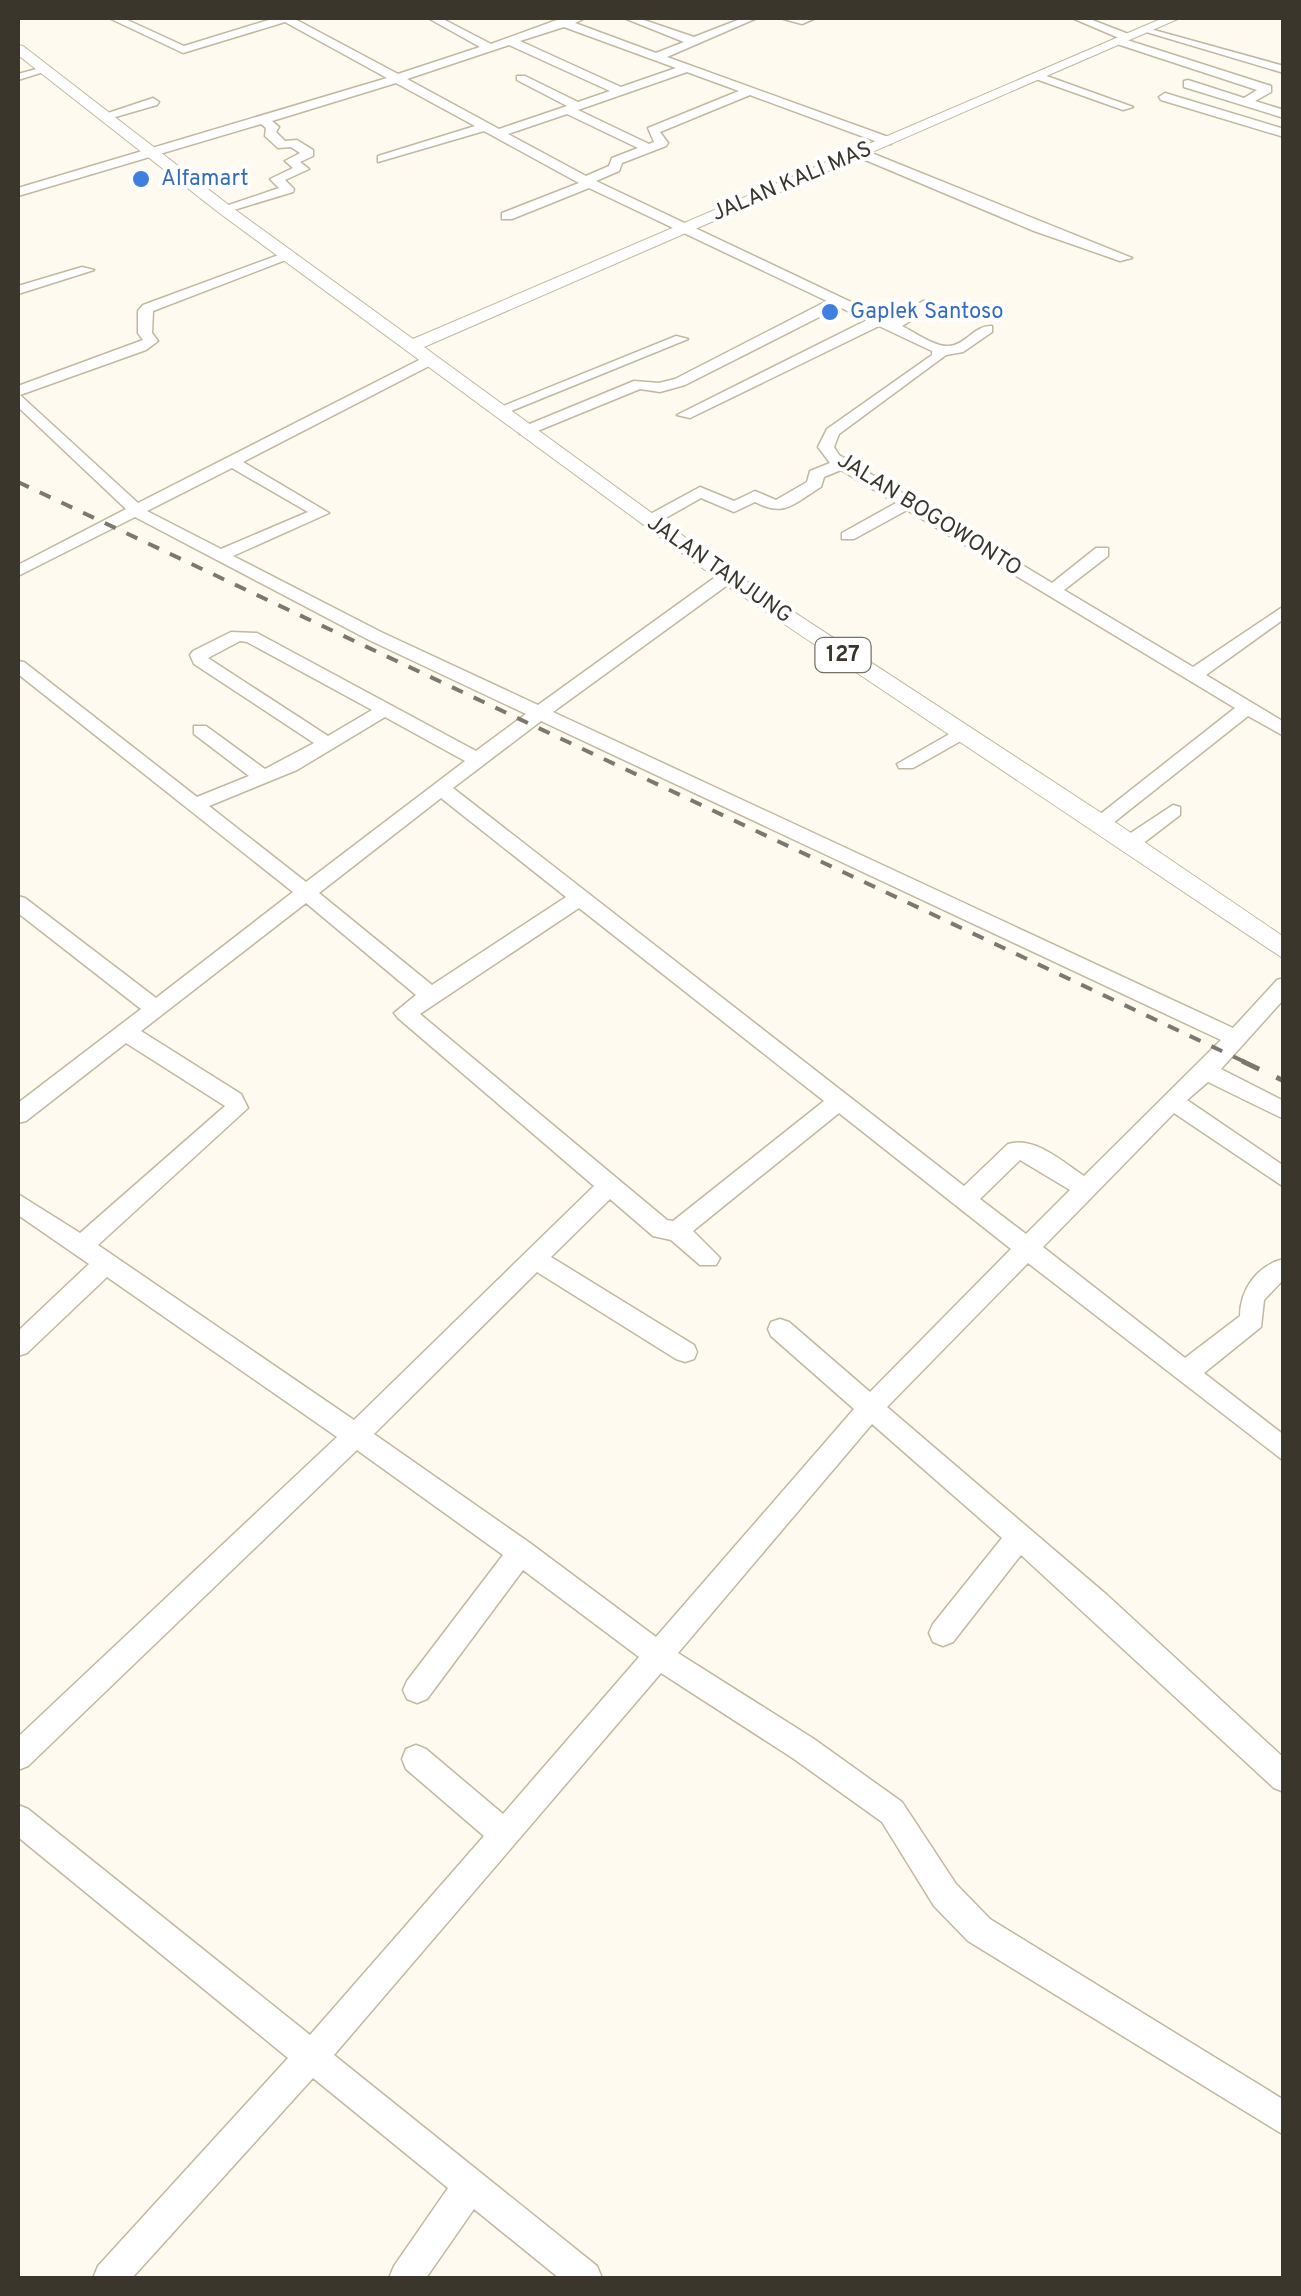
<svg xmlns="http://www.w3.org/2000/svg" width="1301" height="2296" viewBox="0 0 1301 2296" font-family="Overpass,sans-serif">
  <rect width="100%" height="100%" fill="#fefaf0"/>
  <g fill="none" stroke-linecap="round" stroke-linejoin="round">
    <defs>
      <g id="minor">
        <path d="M109 18H123L184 46 275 18H293L398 74 480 47 428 18H441L491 44 557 20 585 18 575 23 656 53 684 42 624 18H638L694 37 743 18H757L667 57 891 138V144H883L750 95 660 132 668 143 666 146 622 163 619 171 596 181 891 321 923 301H933V307L902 326C914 332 935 347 948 346 965 346 974 325 992 326V332L963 352 946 355 839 434 834 447 839 455 1052 583 1096 548H1108V556L1064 590 1193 667 1284 606V619L1206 675 1284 722V736L1248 716 1108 827H1094L1091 823 1094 819 1235 708 907 510 854 539H842V533L896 503 841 470 824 477 821 487C794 503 785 518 755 502L734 512 701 498 655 524H643V518L700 487 734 501 755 491 776 500 807 482 810 471 830 463 818 447 827 429 932 355V351L879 326 690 418 677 415 867 320 839 307 685 385 660 392 640 389 530 434H520V428L634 381 659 383 675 379 827 301 589 188 512 219H502V213L579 183 484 131 378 162V156L475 126 396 83 272 121 279 127 276 132 285 141 297 140 313 150V156L300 162 309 169 285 180 294 189 293 192 224 213 217 209 279 188 270 179 293 168 285 161 300 153 291 147 278 148 265 136 266 128 261 124 18 196V188L387 78 285 22 183 53ZM564 27 676 68 621 87 520 41ZM509 45 610 91 578 102 525 76H517V80L567 106 499 129 407 79ZM687 72 739 91 648 128 654 142 649 144 578 110ZM567 114 638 148 612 158 609 166 586 176 508 134Z"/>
        <path d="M780 18H816L802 24Z"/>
        <path d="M1072 18H1087L1131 35 1127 40 1271 86V92L1255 101 1284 110V118L1184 87V81L1188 80 1244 98 1257 90 1114 43V39L1119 38Z"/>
        <path d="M1143 27 1284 66V73L1143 31Z"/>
        <path d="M40 68 50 70 18 80V74Z"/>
        <path d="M1033 74H1041L1133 107 1123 110 1033 78Z"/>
        <path d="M1165 93 1284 129V137L1161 100 1159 97Z"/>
        <path d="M153 98 159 102 157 105 105 120 99 116Z"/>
        <path d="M856 150H864L1132 258 1120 261 1034 231 856 156Z"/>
        <path d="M284 253 296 256 153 311 152 333 158 341 146 350 20 395 138 503 425 357H435V363L243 462 329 513 233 556 381 632 538 705 721 573H733V581L553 712 1233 1028 1277 980 1284 978V999L1221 1069 1284 1101V1119L1208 1082 1187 1100 1284 1166V1187L1174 1113 1043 1247 1185 1358 1240 1316C1240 1290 1257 1265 1284 1259V1279L1264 1300 1261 1327 1204 1373 1284 1435V1461L1028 1263 887 1407 1107 1595 1284 1758V1792L1274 1788 1021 1555 953 1642 943 1646 933 1642 929 1633 933 1624 1002 1538 872 1424 678 1653 814 1739 902 1802 956 1884 990 1919 1284 2100V2135L968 1941 934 1906 882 1822 794 1759 661 1673 334 2055 597 2266 602 2278H559L474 2209 426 2278H389L394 2266 448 2188 313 2078 132 2278H93L98 2266 288 2058 18 1837V1805L28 1809 310 2035 484 1836 406 1769 402 1759 406 1749 416 1745 426 1749 503 1814 639 1657 523 1570 427 1699 417 1703 407 1699 403 1690 407 1681 503 1555 357 1450 28 1766 18 1770V1737L337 1437 107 1277 27 1353 18 1356V1331L89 1264 18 1215V1194L80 1233 225 1106 126 1043 26 1121 18 1123V1103L141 1009 18 913V896L25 898 156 998 293 892 18 674V661L24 662 197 797 249 776 194 734V726H206L265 769 314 743 194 664 190 655 193 651 231 632 257 633 476 751 526 714 369 640 135 517 18 576V565L126 509 18 407V386L143 340 138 333V311L143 305ZM232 468 308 512 221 549 147 511ZM240 641 247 642 372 710 328 736 208 658ZM385 717 465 761 306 882 209 806 297 770ZM541 721 1221 1040 1084 1176C1063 1162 1035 1136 1008 1144L964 1186 453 788ZM441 798 566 897 432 985 319 893ZM306 903 416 995 394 1013 398 1018 594 1186 354 1420 98 1245 248 1108 241 1094 141 1031ZM579 908 824 1101 673 1221 667 1220 420 1014ZM839 1113 1011 1249 870 1392 789 1322 780 1319 771 1322 768 1329 771 1336 854 1409 656 1637 530 1543 374 1434 537 1272 676 1359 685 1362 694 1359 697 1352 694 1345 551 1257 610 1199 653 1236 671 1240 700 1265H716L720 1258 693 1231ZM1020 1160 1070 1190 1026 1234 980 1199Z"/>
        <path d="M82 267 94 270 18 294V286Z"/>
        <path d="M676 336 688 339 504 414 491 411Z"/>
        <path d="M960 728 966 730V738L913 768H899L897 764Z"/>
        <path d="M1173 805 1180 807V815L1137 848H1123L1120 843 1123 838Z"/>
      </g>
      <path id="major" d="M1163 18H1180L424 347 734 573 1109 818 1284 937V959L720 581 218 212 18 55V45L23 46 230 206 413 339Z"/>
    </defs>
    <use href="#minor" stroke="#c2b89f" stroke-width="3"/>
    <use href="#major" stroke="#c2b89f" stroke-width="2"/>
    <use href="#minor" fill="#fff" fill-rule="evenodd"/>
    <use href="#major" fill="#fff" fill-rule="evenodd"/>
    <path stroke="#7c786e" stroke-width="4" stroke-dasharray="12 12" stroke-linecap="butt" d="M18 482 1247 1063"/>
    <path stroke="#7c786e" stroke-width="5" stroke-dasharray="19 19" stroke-linecap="butt" d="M1242 1061 1284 1081"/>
  </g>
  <g fill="#3f7fe0" stroke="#fff" stroke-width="4">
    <circle cx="141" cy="179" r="10"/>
    <circle cx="830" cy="312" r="10"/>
  </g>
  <g text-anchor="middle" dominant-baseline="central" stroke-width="8" stroke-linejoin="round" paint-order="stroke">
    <g font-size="22" fill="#366cbe" stroke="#fff" text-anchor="start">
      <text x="161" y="179">Alfamart</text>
      <text x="850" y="312">Gaplek Santoso</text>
    </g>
    <g font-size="22" fill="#3a362c" stroke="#fff">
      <text transform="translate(792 182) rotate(-23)">JALAN KALI MAS</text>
      <text transform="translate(929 515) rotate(32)">JALAN BOGOWONTO</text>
      <text transform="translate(719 570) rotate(35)">JALAN TANJUNG</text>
    </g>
    <rect fill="#fff" stroke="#75726b" stroke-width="2.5" x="815.5" y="638" width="55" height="34" rx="8"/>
    <g font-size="22" font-weight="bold" fill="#3a362c">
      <text x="843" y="655">127</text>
    </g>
  </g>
  <rect width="1301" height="2296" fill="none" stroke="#3a362c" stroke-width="40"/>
</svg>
